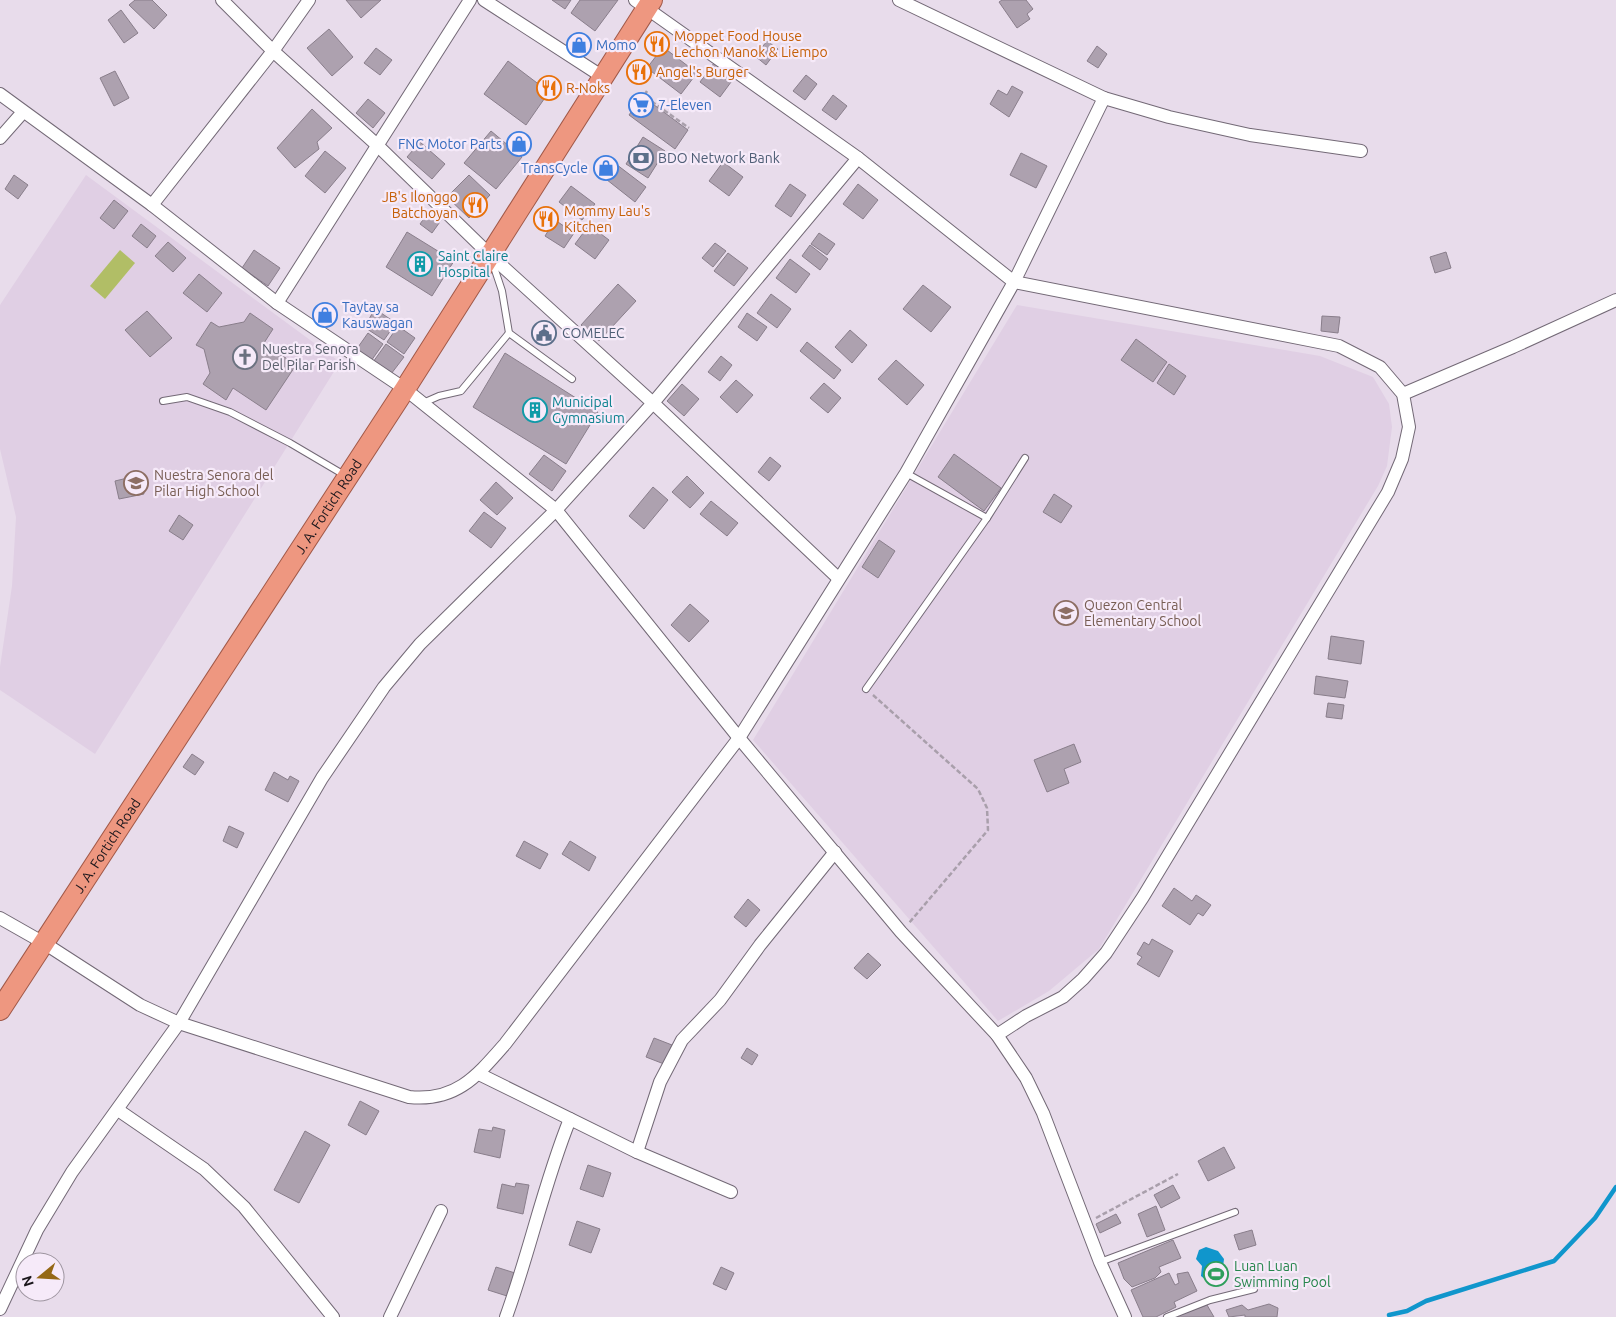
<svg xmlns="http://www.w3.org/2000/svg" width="1616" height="1317" viewBox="0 0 1616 1317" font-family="Ubuntu,sans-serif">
  <rect width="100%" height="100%" fill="#e8dceb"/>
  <g fill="#e0cfe4">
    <path d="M86 175 340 362 95 754 0 690V667L12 586 16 517 0 449V305Z"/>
    <path d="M1017 305 1320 356 1373 377 1389 404 1392 427 1387 466 1378 486 1099 949 1049 991 998 1021 753 740Z"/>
  </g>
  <path fill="#b1be66" d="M120 250 135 263 105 299 90 286Z"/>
  <path fill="#1096cc" d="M1206 1247 1218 1251 1224 1259 1222 1275 1216 1280 1207 1281 1201 1276 1202 1266 1196 1259 1199 1250Z"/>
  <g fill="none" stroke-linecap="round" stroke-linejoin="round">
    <path stroke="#1096cc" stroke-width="4.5" d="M1389 1315 1407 1311 1426 1301 1554 1261 1595 1218 1616 1187"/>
  </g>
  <g fill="#ada1af" stroke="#897e8b">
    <path d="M135 0H152L167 15 154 29 129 5Z"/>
    <path d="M346 0H381L361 18Z"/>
    <path d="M552 0H571L565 9Z"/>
    <path d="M580 0H618L595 31 571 13Z"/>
    <path d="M1002 0H1026L1033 9 1027 14 1030 19 1017 28 999 2Z"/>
    <path d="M121 10 138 33 124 43 108 20Z"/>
    <path d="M329 29 353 57 332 76 307 48Z"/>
    <path d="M767 41 778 49 766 65 755 56Z"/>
    <path d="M1097 46 1107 54 1098 68 1087 61Z"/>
    <path d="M663 47 697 73 681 94 647 68Z"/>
    <path d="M376 48 392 60 380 75 364 63Z"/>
    <path d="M508 61 549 92 526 125 484 94Z"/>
    <path d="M714 63 734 78 720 97 700 82Z"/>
    <path d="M115 71 129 98 114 106 100 78Z"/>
    <path d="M806 75 817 84 805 100 793 91Z"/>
    <path d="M1012 86 1023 92 1009 117 990 104 998 90 1007 95Z"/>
    <path d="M833 95 847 106 836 120 822 110Z"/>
    <path d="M642 96 688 130 675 149 629 115Z"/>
    <path d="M368 99 385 113 373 128 356 113Z"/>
    <path d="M312 109 332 128 317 142 319 149 295 168 277 148Z"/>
    <path d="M491 131 522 157 496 189 464 163Z"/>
    <path d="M643 137 665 151 648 178 626 164Z"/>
    <path d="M420 142 445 164 432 179 407 157Z"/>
    <path d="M325 151 346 168 325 193 305 176Z"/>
    <path d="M1021 153 1047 166 1036 188 1010 175Z"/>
    <path d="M608 158 646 187 635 202 597 172Z"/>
    <path d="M723 162 743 177 729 196 709 181Z"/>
    <path d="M14 175 28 185 18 199 5 189Z"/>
    <path d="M469 175 490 195 469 218 447 197Z"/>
    <path d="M790 184 806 195 791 217 775 206Z"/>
    <path d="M858 184 878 200 863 219 843 204Z"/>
    <path d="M571 186 595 204 582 220 559 202Z"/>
    <path d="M114 200 128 211 114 229 100 218Z"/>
    <path d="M430 210 442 219 432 233 420 224Z"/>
    <path d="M555 220 574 233 564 248 545 236Z"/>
    <path d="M141 224 156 236 147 248 132 236Z"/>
    <path d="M589 225 609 240 595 259 575 244Z"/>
    <path d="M407 232 454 261 432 296 386 267Z"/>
    <path d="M819 233 835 244 827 255 811 244Z"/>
    <path d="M168 242 186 258 173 272 155 256Z"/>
    <path d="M715 243 726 251 713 267 702 258Z"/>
    <path d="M810 245 828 259 820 270 802 256Z"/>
    <path d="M254 250 280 268 268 286 242 268Z"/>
    <path d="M1446 252 1451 268 1435 273 1430 257Z"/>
    <path d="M728 253 748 268 734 286 714 271Z"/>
    <path d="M790 259 810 274 796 293 776 278Z"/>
    <path d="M199 274 222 293 207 312 183 293Z"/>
    <path d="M618 284 636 301 599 341 581 325Z"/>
    <path d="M923 285 951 307 931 332 903 309Z"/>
    <path d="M771 294 791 309 777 328 757 313Z"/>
    <path d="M375 309 396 323 384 340 364 327Z"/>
    <path d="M147 311 172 338 150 357 125 330Z"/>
    <path d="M250 313 273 329 264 343 296 365 266 410 233 388 226 400 203 384 210 373 204 349 196 345 211 322 219 327 244 322Z"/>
    <path d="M747 313 767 327 757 341 738 327Z"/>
    <path d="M1322 316 1340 317 1338 333 1321 331Z"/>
    <path d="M398 326 415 338 404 354 387 342Z"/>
    <path d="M850 330 867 345 852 363 835 347Z"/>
    <path d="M368 333 383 344 371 361 356 350Z"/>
    <path d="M1136 339 1167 362 1153 382 1121 360Z"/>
    <path d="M807 342 841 370 834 379 800 351Z"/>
    <path d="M386 344 404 357 391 374 373 362Z"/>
    <path d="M505 353 598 412 566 464 473 407Z"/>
    <path d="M721 356 732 365 720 381 708 372Z"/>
    <path d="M896 360 924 385 907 405 878 379Z"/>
    <path d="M1169 364 1186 376 1174 395 1157 383Z"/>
    <path d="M736 380 753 395 737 413 720 397Z"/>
    <path d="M824 383 841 398 828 413 810 398Z"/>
    <path d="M682 384 699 399 684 416 667 401Z"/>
    <path d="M954 454 1001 488 984 511 938 477Z"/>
    <path d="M544 455 566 471 552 491 529 474Z"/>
    <path d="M770 457 781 466 769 481 758 472Z"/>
    <path d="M140 475 144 494 119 499 115 481Z"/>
    <path d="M687 476 704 493 690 508 672 492Z"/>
    <path d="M496 482 513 498 497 515 480 500Z"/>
    <path d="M653 487 668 500 644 529 629 516Z"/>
    <path d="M1054 494 1072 506 1061 523 1043 512Z"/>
    <path d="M711 501 738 523 727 536 700 514Z"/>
    <path d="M484 512 506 528 491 548 469 531Z"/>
    <path d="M179 515 193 525 183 540 169 531Z"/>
    <path d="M879 540 895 551 878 578 862 567Z"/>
    <path d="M690 604 709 621 689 642 671 625Z"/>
    <path d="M1331 636 1364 641 1361 664 1328 659Z"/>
    <path d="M1316 676 1348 681 1345 698 1314 694Z"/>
    <path d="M1328 703 1344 705 1342 719 1326 717Z"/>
    <path d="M1074 744 1081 762 1064 769 1069 783 1047 792 1034 760Z"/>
    <path d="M192 754 204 762 195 775 183 767Z"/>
    <path d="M274 772 288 780 290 776 299 781 288 802 265 790Z"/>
    <path d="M229 826 244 833 237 848 223 841Z"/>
    <path d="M524 841 548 854 540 869 516 856Z"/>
    <path d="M570 841 596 857 589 871 562 854Z"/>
    <path d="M1174 888 1192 901 1196 895 1211 905 1203 916 1198 913 1190 925 1162 906Z"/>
    <path d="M748 899 760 910 746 927 734 917Z"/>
    <path d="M1152 939 1173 951 1159 977 1137 964 1142 957 1137 954 1144 942 1149 945Z"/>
    <path d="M868 953 881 965 867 979 854 968Z"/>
    <path d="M654 1038 672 1045 664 1064 646 1057Z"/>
    <path d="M747 1048 758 1055 752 1065 741 1058Z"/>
    <path d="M360 1101 379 1111 366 1135 348 1125Z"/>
    <path d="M493 1127 505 1130 500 1158 474 1152 479 1129 492 1131Z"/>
    <path d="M305 1131 330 1145 299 1203 274 1190Z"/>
    <path d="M1224 1147 1235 1168 1208 1181 1198 1161Z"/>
    <path d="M588 1165 611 1173 603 1197 580 1189Z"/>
    <path d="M516 1183 529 1185 523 1214 497 1208 502 1184 515 1187Z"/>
    <path d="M1173 1185 1180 1198 1161 1208 1154 1195Z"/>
    <path d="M1156 1206 1165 1230 1147 1237 1138 1214Z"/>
    <path d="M1116 1214 1121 1223 1100 1233 1096 1224Z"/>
    <path d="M577 1221 600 1229 591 1253 569 1245Z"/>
    <path d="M1252 1230 1256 1245 1239 1250 1234 1235Z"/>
    <path d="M1173 1240 1181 1258 1159 1267 1161 1272 1155 1278 1132 1287 1124 1279 1118 1263Z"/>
    <path d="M496 1267 515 1273 507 1296 488 1290Z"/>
    <path d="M721 1267 734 1273 726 1290 713 1284Z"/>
    <path d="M1188 1272 1197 1291 1174 1302 1176 1307 1156 1317H1143L1131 1290 1169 1273 1175 1285 1179 1283 1177 1274Z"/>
    <path d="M1269 1304 1278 1308 1277 1317H1245V1315L1229 1317 1226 1310 1242 1305 1248 1310Z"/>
    <path d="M1207 1305 1214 1317H1174Z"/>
  </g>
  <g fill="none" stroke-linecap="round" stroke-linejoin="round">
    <defs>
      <g id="service">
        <path d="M492 261 502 291 509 333 572 379"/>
        <path d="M163 401 187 397 230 412 290 443 346 476"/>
        <path d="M423 403 439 396 461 391 509 333"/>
        <path d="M906 473 987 518"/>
        <path d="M866 689 987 518 1025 458"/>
        <path d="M1100 1262 1235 1212"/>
        <path d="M1167 1317 1210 1300 1254 1289"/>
      </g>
      <g id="minor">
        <path d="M222 0 273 51 377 145 490 255 653 403 838 578"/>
        <path d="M484 0 603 77"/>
        <path d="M635 0 858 158 1014 282 1339 346 1380 367 1403 394 1409 427 1402 459 1388 492 1143 897 1106 953 1083 979 1063 997 1026 1016 997 1035"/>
        <path d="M899 0 1104 98 1169 117 1250 135 1361 151"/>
        <path d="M0 94 152 205 277 303 405 389 556 510 739 738 901 932 997 1035 1026 1078 1043 1113 1100 1262 1125 1317"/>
        <path d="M0 138 23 112"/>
        <path d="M152 205 273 51 309 0"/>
        <path d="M277 303 470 0"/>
        <path d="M1403 394 1513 347 1616 300"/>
        <path d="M0 918 44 943 140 1005 179 1023 409 1097C456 1102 477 1076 505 1044L739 738 906 473 1014 282 1104 98"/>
        <path d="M479 1074 637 1152 731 1192"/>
        <path d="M118 1110 204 1169 244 1207 333 1317"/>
        <path d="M637 1152 660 1082 682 1040 720 1000 760 945 835 852"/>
        <path d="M0 1309 37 1230 72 1172 179 1023 322 778 384 687 420 644 556 510 653 403 858 158"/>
        <path d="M390 1317 441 1211"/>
        <path d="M506 1317C530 1251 544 1183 570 1119"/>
      </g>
      <g id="trunk">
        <path id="s1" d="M0 1010 405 389 652 0"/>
      </g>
    </defs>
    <use href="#service" stroke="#736976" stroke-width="8"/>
    <use href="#minor" stroke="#736976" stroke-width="14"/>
    <use href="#trunk" stroke="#a15948" stroke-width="22"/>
    <g stroke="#a99fab" stroke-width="2.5" stroke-dasharray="5 2.5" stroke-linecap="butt">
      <path d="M647 91 644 96 689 128"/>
      <path d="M873 695 978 789 987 808 988 830 909 923"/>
      <path d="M1096 1218 1178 1174"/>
    </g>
    <use href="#service" stroke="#fff" stroke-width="6"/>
    <use href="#minor" stroke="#fff" stroke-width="12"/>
    <use href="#trunk" stroke="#ee9780" stroke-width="20"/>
  </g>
  <defs>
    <symbol id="restaurant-ring" viewBox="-11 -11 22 22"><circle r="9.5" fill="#f6eaf9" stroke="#e8710a" stroke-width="1.5"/><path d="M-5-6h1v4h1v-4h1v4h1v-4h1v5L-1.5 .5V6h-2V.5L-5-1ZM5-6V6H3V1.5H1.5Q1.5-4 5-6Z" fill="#e8710a"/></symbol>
    <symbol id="shop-ring" viewBox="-11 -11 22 22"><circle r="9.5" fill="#f6eaf9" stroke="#3f7fe0" stroke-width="1.5"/><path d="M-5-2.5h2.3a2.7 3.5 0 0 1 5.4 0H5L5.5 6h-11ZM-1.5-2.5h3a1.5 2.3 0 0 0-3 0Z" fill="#3f7fe0"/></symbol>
    <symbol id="supermarket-ring" viewBox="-11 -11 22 22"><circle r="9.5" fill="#f6eaf9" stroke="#3f7fe0" stroke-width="1.5"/><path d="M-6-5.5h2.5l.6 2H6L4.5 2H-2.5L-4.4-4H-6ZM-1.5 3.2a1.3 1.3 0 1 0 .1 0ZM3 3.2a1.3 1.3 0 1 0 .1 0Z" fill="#3f7fe0"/></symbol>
    <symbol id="bank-ring" viewBox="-11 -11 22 22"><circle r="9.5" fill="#f6eaf9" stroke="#5c6f8a" stroke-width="1.5"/><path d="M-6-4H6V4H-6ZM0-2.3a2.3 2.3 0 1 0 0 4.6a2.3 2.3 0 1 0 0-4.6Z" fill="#5c6f8a"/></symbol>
    <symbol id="building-ring" viewBox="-11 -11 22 22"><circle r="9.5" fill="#f6eaf9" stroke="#0f9aa8" stroke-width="1.5"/><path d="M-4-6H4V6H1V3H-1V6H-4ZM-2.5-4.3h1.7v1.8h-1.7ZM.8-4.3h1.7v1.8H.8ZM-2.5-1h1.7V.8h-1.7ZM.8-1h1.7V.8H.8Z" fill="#0f9aa8"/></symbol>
    <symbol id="civic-ring" viewBox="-11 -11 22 22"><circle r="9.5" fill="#f6eaf9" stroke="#5c6f8a" stroke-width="1.5"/><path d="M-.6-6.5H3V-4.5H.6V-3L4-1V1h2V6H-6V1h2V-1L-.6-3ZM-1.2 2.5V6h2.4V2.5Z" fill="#5c6f8a"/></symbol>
    <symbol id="church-ring" viewBox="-11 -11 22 22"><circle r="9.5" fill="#f6eaf9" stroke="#6b7280" stroke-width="1.5"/><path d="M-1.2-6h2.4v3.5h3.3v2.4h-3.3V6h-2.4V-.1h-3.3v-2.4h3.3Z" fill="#6b7280"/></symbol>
    <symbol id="school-ring" viewBox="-11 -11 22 22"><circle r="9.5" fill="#f6eaf9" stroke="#8d6e63" stroke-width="1.5"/><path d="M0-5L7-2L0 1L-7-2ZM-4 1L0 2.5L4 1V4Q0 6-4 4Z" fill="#8d6e63"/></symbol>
    <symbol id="stadium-ring" viewBox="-11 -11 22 22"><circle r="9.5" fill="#f6eaf9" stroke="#2e9e5b" stroke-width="1.5"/><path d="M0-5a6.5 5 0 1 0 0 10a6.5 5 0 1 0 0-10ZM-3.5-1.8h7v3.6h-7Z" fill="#2e9e5b"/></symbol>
  </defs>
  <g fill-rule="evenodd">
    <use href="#restaurant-ring" x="643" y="30" width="28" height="28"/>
    <use href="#shop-ring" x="565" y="31" width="28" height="28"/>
    <use href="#restaurant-ring" x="625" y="58" width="28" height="28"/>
    <use href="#restaurant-ring" x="535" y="74" width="28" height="28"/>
    <use href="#supermarket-ring" x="627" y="91" width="28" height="28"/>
    <use href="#shop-ring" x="505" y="130" width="28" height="28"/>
    <use href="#bank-ring" x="627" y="144" width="28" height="28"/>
    <use href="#shop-ring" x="592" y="154" width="28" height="28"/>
    <use href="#restaurant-ring" x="461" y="191" width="28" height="28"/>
    <use href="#restaurant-ring" x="532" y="205" width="28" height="28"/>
    <use href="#building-ring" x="406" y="250" width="28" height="28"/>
    <use href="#shop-ring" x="311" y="301" width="28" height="28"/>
    <use href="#civic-ring" x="530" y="319" width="28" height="28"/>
    <use href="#church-ring" x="231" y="343" width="28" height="28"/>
    <use href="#building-ring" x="521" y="396" width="28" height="28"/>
    <use href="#school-ring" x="122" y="469" width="28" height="28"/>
    <use href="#school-ring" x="1052" y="599" width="28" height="28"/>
    <use href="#stadium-ring" x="1202" y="1260" width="28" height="28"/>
  </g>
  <g text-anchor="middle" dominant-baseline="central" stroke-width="4.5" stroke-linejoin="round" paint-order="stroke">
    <g font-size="14" fill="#c56008" stroke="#f6eaf9" text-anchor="start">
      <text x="674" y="36">Moppet Food House<tspan x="674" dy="16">Lechon Manok &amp; Liempo</tspan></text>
      <text x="656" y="72">Angel's Burger</text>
      <text x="566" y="88">R-Noks</text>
      <text x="458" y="197" text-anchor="end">JB's Ilonggo<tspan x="458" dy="16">Batchoyan</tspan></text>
      <text x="564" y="211">Mommy Lau's<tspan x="564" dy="16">Kitchen</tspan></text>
    </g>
    <g font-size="14" fill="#366cbe" stroke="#f6eaf9" text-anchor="start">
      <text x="596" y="45">Momo</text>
      <text x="658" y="105">7-Eleven</text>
      <text x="502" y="144" text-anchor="end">FNC Motor Parts</text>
      <text x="588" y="168" text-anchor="end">TransCycle</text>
      <text x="342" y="307">Taytay sa<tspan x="342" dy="16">Kauswagan</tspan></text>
    </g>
    <g font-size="14" fill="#4e5e75" stroke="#f6eaf9" text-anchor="start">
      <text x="658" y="158">BDO Network Bank</text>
      <text x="562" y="333">COMELEC</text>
    </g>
    <g font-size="14" fill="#0d838f" stroke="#f6eaf9" text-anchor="start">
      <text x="438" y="256">Saint Claire<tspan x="438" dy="16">Hospital</tspan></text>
      <text x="552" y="402">Municipal<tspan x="552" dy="16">Gymnasium</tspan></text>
    </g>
    <g font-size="14" fill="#5b616d" stroke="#f6eaf9" text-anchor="start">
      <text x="262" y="349">Nuestra Senora<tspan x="262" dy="16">Del Pilar Parish</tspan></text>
    </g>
    <g font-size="14" fill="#785e54" stroke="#f6eaf9" text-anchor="start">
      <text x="154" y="475">Nuestra Senora del<tspan x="154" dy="16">Pilar High School</tspan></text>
      <text x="1084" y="605">Quezon Central<tspan x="1084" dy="16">Elementary School</tspan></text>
    </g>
    <g font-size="14" fill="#1a161b" stroke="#f6eaf9">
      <text stroke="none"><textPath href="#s1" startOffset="601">J. A. Fortich Road</textPath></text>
      <text stroke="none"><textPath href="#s1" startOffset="196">J. A. Fortich Road</textPath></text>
    </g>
    <g font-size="14" fill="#27864d" stroke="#f6eaf9" text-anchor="start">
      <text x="1234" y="1266">Luan Luan<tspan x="1234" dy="16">Swimming Pool</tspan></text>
    </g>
  </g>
  <g transform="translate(40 1277) rotate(252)"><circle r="24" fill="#f6eaf9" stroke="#9e95a0"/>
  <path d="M0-4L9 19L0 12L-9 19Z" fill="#956816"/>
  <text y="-8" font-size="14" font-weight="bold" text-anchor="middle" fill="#1a161b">N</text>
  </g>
</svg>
